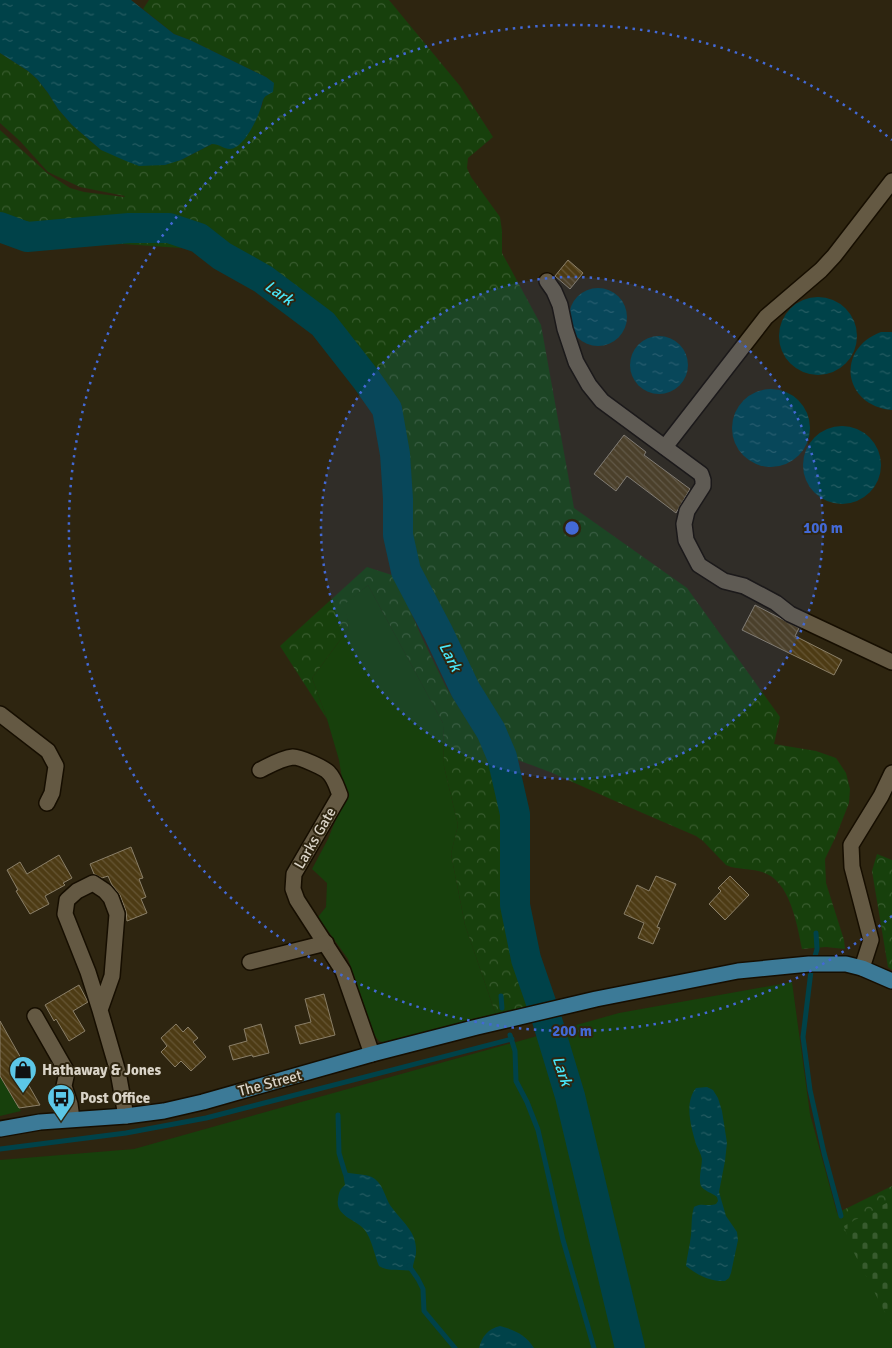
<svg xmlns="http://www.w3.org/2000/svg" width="892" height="1348" viewBox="0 0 892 1348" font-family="Signika,sans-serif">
  <defs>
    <pattern id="forest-crowns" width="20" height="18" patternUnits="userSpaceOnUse" patternTransform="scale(1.25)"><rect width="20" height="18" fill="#17400c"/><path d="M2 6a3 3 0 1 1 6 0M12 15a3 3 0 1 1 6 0" fill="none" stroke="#385b2e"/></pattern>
    <pattern id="cemetery-stones" width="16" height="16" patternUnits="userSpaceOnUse" patternTransform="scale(1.25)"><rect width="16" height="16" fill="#17400c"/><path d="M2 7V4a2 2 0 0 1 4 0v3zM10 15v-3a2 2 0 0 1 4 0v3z" fill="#385b2e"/></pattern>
    <pattern id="water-ripples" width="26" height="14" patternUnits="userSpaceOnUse" patternTransform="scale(1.25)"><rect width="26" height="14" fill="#004249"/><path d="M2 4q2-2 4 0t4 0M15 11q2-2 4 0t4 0" fill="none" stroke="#255c62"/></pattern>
    <pattern id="building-back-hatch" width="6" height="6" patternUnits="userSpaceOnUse" patternTransform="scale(1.25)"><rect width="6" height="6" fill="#4d3b14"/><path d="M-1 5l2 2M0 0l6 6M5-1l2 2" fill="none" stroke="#665635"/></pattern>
  </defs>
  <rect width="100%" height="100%" fill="#2e2510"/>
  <g fill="#17400c">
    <path d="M368 585 443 723 444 766 458 825 451 854 465 925 496 1015 389 1044 379 1041 375 1036 348 959 318 917 326 907 327 883 312 869 328 839 345 797 339 760 327 719 312 678 349 628 344 604Z"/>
    <path d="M792 982 810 1114 837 1213 892 1323V1348H0V1160L134 1149 619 1013Z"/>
    <path d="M0 1076 19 1108 21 1111 0 1116Z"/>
  </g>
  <g fill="url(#forest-crowns)">
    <path d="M149 0H389L460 86 493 137 468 158 467 168 471 177 500 217 502 231V253L541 325 574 508 687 588 780 717 774 744 816 751 836 758 846 773 850 789 849 803 836 836 825 859 826 883 844 940 845 949 826 947 802 949C797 924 790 880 762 872 753 869 741 869 731 867L726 865 703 841 696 836C647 815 599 794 550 772 543 769 516 760 512 757 508 754 506 746 504 742 495 725 486 707 477 690 467 672 454 655 443 637 425 607 417 568 412 534 406 495 410 456 396 418 392 407 383 397 375 387 336 332 261 269 196 249L123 244 64 247 47 244 0 233V130L47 173 70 188 84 192 124 197 125 196 80 187 48 172 20 141 0 123V53L28 71 37 79 48 93 58 109 72 125 101 150 181 160 212 144H217L230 149 262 106 263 99 274 84 266 77 190 40 174 34 143 9Z"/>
    <path d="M367 567 395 576 423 640 446 687 480 741 489 763 496 791 506 849 503 888 507 934 529 1008 496 1015 465 925 451 854 458 825 444 766 443 723 368 585 345 604 349 628 312 678 327 719 280 646Z"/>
    <path d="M877 854 892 860V970L888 967 872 871Z"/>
    <path d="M892 1186V1326L851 1247 837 1213Z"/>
  </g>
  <path fill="url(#cemetery-stones)" d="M892 1200V1326L851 1247 844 1226Z"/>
  <g fill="url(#water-ripples)">
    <path d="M0 0H131L174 34 190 40 266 77 274 83 273 92C270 94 266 95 264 98 262 101 262 106 260 110 257 120 243 149 230 149 224 149 219 144 212 144L181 160 165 165 139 166 126 161 101 150 72 125 58 109 48 93 37 79 28 71 0 53Z"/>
    <circle cx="598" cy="317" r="29"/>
    <circle cx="818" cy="336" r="39"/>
    <path d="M881 332H892V410C843 406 835 349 881 332Z"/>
    <circle cx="659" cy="365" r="29"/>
    <circle cx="771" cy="428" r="39"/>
    <circle cx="842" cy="465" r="39"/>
    <path d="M707 1087 713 1090 718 1098 722 1111 727 1143 725 1161 719 1192 726 1216 737 1232 738 1240 731 1273 729 1278 725 1281C711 1282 697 1275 686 1266 687 1256 690 1245 691 1235 692 1225 691 1217 694 1207 701 1202 708 1207 716 1204L718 1201 717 1197C712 1193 704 1191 701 1186 698 1178 702 1167 702 1159 701 1154 698 1149 696 1144 691 1127 684 1103 696 1088Z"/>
    <path d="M342 1167 345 1172C355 1175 367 1173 375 1179 385 1187 385 1200 393 1209 402 1221 416 1232 416 1249 417 1257 412 1263 413 1271 403 1269 387 1272 379 1266 374 1254 372 1239 364 1229 355 1219 335 1216 338 1199 339 1192 340 1189 345 1185Z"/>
    <path d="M500 1326C515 1330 526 1335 534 1348H479C482 1336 488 1329 500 1326Z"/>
  </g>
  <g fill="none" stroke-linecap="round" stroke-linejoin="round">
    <g stroke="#004249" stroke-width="5">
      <path d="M816 933 817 949 811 971 803 1037 810 1090 824 1153 841 1216"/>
      <path d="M501 996 502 1008"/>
      <path d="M510 1035 515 1051 516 1081 527 1102 538 1130 563 1240 594 1348"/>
      <path d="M338 1115 339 1153 345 1173"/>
      <path d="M0 1149 126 1133 206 1118 512 1039"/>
      <path d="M409 1266 418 1279 423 1289 424 1311 455 1348"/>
    </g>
    <path stroke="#004249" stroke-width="30" d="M0 227 27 237 129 228H169L199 238 222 256 263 279 323 324 366 379 387 409 395 454 398 499V535L406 571 438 632 465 689 491 731 502 757 515 814V905L526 959 547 1020 570 1096 630 1348"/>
  </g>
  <g fill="url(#building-back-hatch)" stroke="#8a7f68">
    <path d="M568 260 583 273 570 289 555 276Z"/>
    <path d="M624 435 646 452 644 455 690 489 676 513 627 476 616 491 594 474Z"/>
    <path d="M755 605 799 628 795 636 842 660 834 675 742 630Z"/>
    <path d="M131 847 143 878 139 879 146 897 141 899 147 913 127 921 126 911 120 895 112 885 108 876 102 878 94 874 90 864Z"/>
    <path d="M59 855 72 878 63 883 65 885 45 896 49 904 30 914 16 891 18 890 7 870 20 862 27 874Z"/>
    <path d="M656 876 676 884 657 927 660 928 653 944 638 938 644 923 624 914 637 885 649 891Z"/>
    <path d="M730 876 749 895 725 920 709 904 721 891 718 888Z"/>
    <path d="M79 985 88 1002 73 1011 85 1031 69 1041 56 1019 54 1021 45 1005Z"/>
    <path d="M324 994 335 1035 300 1044 295 1026 311 1022 305 999Z"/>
    <path d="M0 1021 22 1060 16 1063 40 1105 19 1108 0 1076Z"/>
    <path d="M176 1024 183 1032 188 1027 198 1038 193 1042 206 1057 191 1071 181 1061 175 1067 161 1052 167 1046 161 1038Z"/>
    <path d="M261 1024 269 1053 253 1057 252 1055 233 1060 229 1046 247 1041 244 1029Z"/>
  </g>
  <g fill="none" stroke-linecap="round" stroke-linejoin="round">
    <defs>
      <g id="minor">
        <path d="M547 281 554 291 560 305 565 329 576 362 589 385 602 401 701 474 703 480V486L687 511 684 524 686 540 699 565 724 581 744 586 776 603 790 614 892 662"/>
        <path d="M665 447 766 317 821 270 834 256 892 181"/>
        <path d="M0 714 48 751 56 766 52 793 47 803"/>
        <path d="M260 770C270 765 282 758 293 757 300 757 325 768 329 773 335 779 337 788 340 795L294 874 293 889 297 900 343 971 372 1054"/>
        <path d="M250 962 326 943"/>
        <path d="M862 968 871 940 852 867 851 845 881 796 892 773"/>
        <path d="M100 1010 112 976 117 914 111 898 105 891 93 883 77 891 67 900 65 914 88 972 100 1010 118 1072 126 1116"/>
        <path d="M35 1016 67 1072 64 1086 70 1104 72 1119"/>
      </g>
      <path id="major" d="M0 1129 40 1122 126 1116 164 1111 203 1102 372 1054 477 1027 596 999 738 971 809 964H846L862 968 892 981"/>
    </defs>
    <use href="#minor" stroke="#160e00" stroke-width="18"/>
    <use href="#major" stroke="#160e00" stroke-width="18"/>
    <use href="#minor" stroke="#645943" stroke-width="15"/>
    <use href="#major" stroke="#3c7a97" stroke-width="15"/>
  </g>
  <circle cx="572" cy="528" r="251" fill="#4369d5" fill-opacity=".12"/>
  <g fill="none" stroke="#4369d5" stroke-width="2.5" stroke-dasharray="2.5 5">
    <circle cx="572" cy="528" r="251"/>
    <path d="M892 916A503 503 0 1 1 892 140"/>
  </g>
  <defs>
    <symbol id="shop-pin" viewBox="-11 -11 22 30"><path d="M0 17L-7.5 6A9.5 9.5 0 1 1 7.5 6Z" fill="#5cc7e7" stroke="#2e2510"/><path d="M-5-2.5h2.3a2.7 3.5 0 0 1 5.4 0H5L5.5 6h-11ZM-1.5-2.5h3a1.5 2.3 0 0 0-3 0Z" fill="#111"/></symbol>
    <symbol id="bus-pin" viewBox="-11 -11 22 30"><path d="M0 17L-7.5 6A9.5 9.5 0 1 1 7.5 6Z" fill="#5cc7e7" stroke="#2e2510"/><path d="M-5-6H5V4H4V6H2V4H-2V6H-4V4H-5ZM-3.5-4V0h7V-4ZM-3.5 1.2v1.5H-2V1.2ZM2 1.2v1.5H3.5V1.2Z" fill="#111"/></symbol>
  </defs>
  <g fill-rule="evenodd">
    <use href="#shop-pin" x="7" y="1054" width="32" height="43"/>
    <use href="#bus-pin" x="45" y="1082" width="32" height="43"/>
  </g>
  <g text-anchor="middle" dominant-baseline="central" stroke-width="4" stroke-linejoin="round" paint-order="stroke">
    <g font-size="15" fill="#dad4c8" stroke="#2e2510">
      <text transform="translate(315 838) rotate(-60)">Larks Gate</text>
      <text transform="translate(270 1083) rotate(-15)">The Street</text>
    </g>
    <g font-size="15" font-weight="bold" fill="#dad4c8" stroke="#2e2510" text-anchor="start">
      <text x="42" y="1070">Hathaway &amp; Jones</text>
      <text x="80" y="1098">Post Office</text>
    </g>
    <g font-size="16" font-style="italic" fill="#49e7f9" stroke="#2e2510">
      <text transform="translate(279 293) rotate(35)">Lark</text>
      <text transform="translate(450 657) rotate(63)">Lark</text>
      <text transform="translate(562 1071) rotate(72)">Lark</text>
    </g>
  </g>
  <circle cx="572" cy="528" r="8" fill="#4369d5" stroke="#2e2510" stroke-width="2.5"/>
  <g font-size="15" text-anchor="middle" font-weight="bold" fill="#4369d5" stroke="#2e2510" stroke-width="4" stroke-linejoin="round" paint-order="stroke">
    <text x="823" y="533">100 m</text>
    <text x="572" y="1036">200 m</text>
  </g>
</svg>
